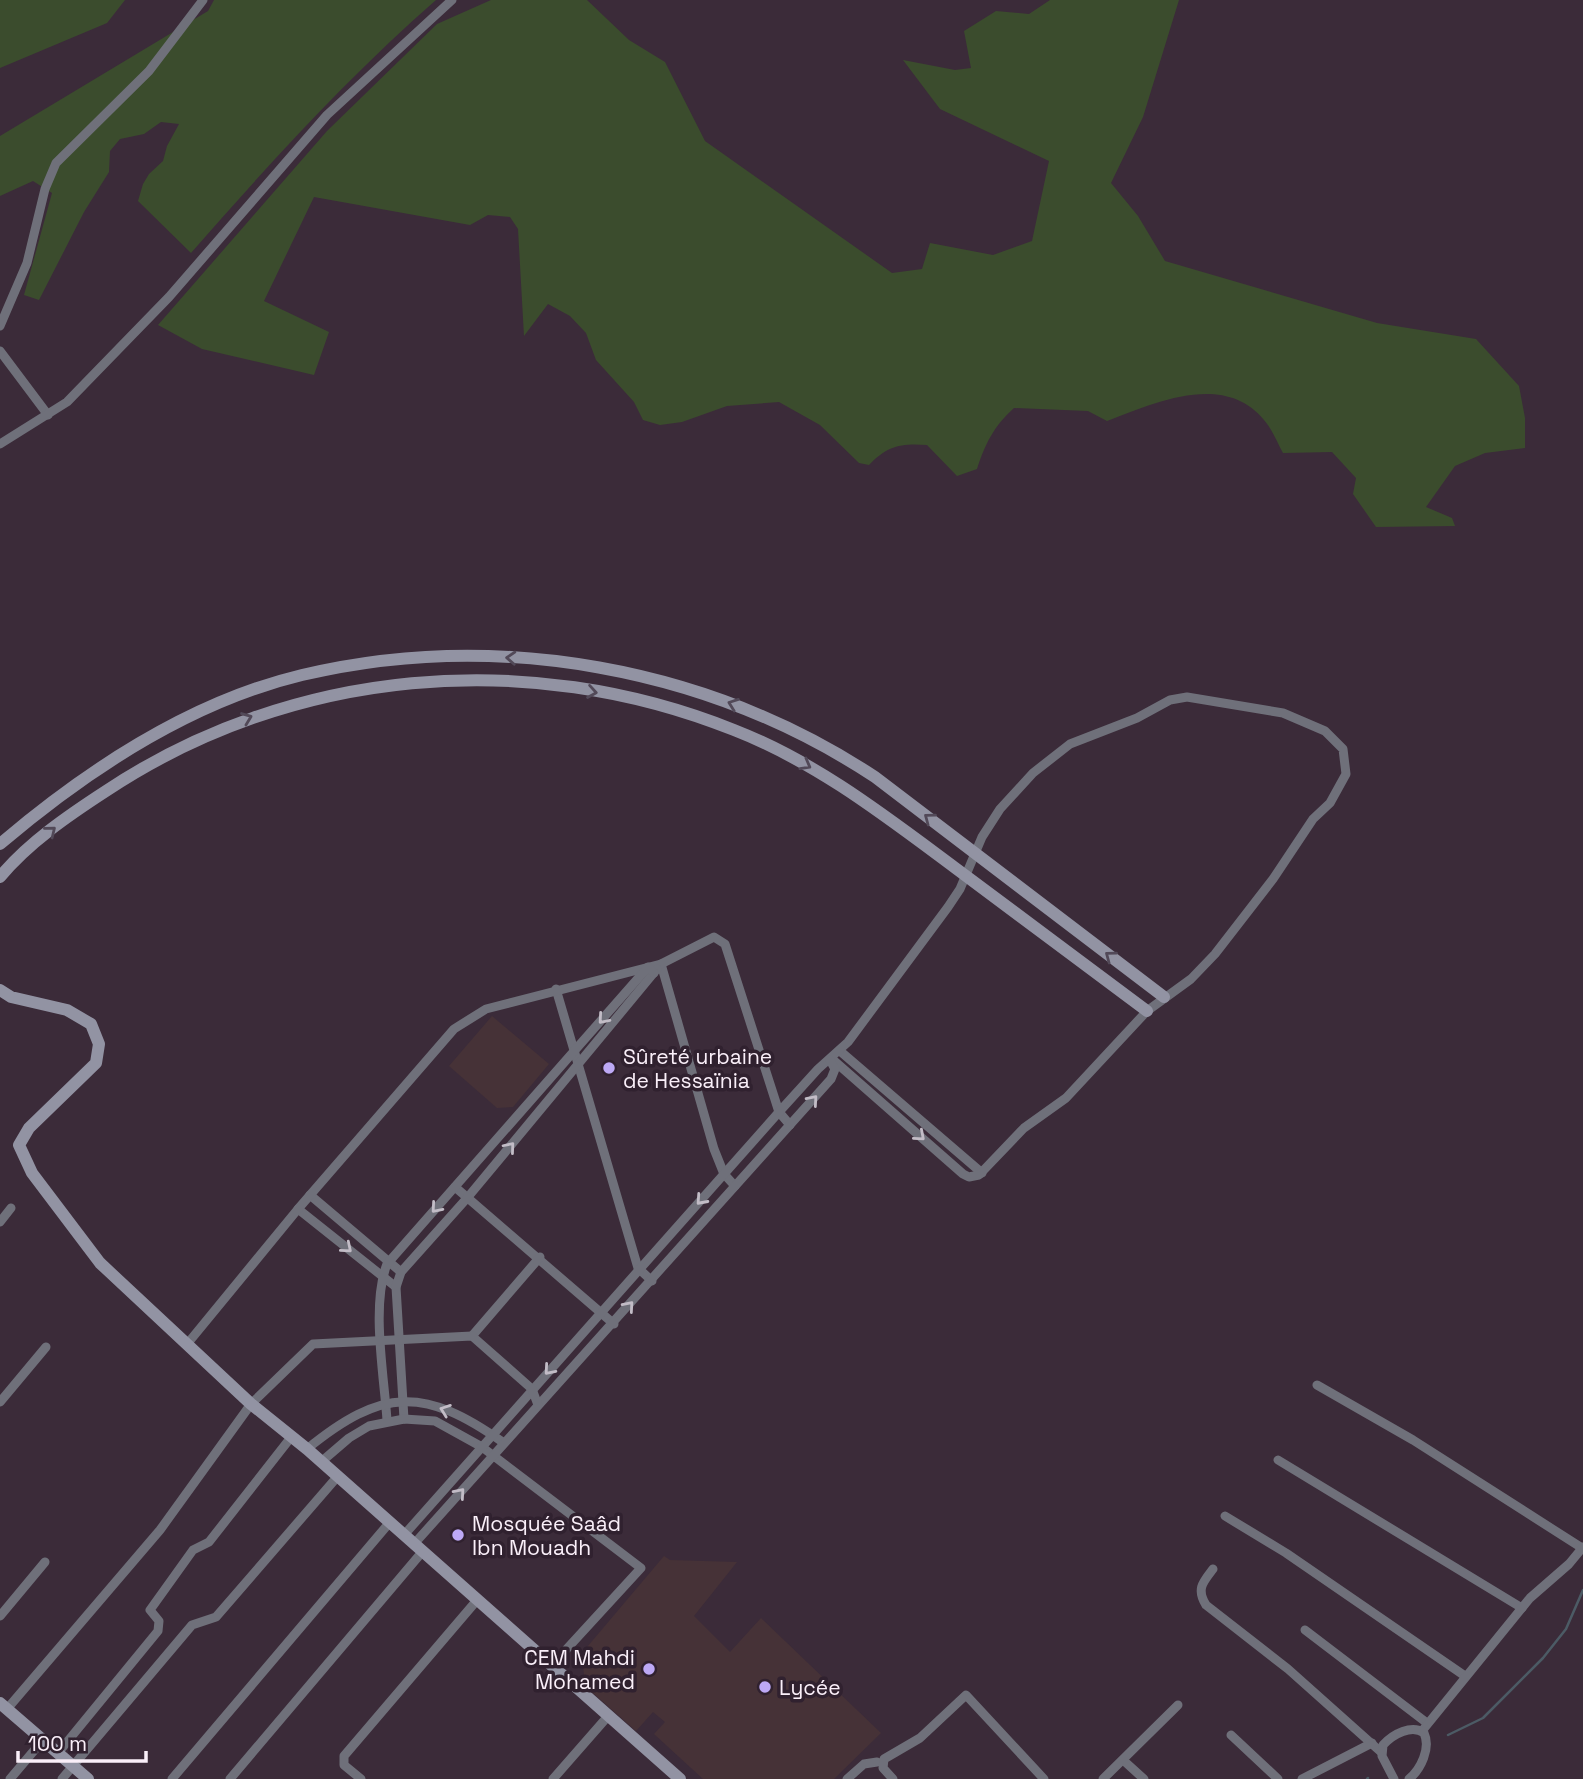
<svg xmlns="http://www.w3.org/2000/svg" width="1583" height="1779" viewBox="0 0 1583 1779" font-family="'Space Grotesk',sans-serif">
  <rect width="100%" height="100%" fill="#3b2b39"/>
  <g fill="#463237">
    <path d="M492 1016 549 1064 513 1107 497 1108 449 1066Z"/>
    <path d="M664 1556 670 1560 737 1562 694 1616 730 1652 761 1618 881 1733 834 1779H703L654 1734 665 1722 653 1712 636 1731 585 1686 582 1653Z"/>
  </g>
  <g fill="#3b4c2d">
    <path d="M0 0H125L107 23 0 68Z"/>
    <path d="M214 0H436C347 78 269 164 191 253L138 201 143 184 149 174 163 161 167 146 179 124 161 122 144 134 120 139 110 151 109 172 84 212 39 300 24 295 52 193 33 181 0 196V136L208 11Z"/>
    <path d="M491 0H587L629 40 665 62 705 141 892 273 922 269 930 243 993 255 1032 241 1049 161 940 109 903 60 955 70 971 68 964 31 996 11 1029 14 1050 0H1179L1143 117 1111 183 1138 216 1165 261 1377 323 1476 339 1519 386 1525 418V448L1485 453 1455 466 1426 507 1452 518 1455 526 1376 527 1353 494 1356 478 1332 452 1283 453C1277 442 1272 429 1264 420 1224 371 1154 403 1107 421L1088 411 1014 408C994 426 985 444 977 469L957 476 927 445C901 443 887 446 869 465L859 463 820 425 779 402 727 406 682 422 660 425 643 420 634 402 596 360 586 333 570 316 548 304 524 336 518 229 510 217 488 215 470 225 314 197 264 301 329 332 314 375 202 349 158 325 327 131 437 24Z"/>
  </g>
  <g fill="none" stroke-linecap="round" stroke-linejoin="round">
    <g stroke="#4c5b65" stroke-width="2.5">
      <path d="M1448 1735 1483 1718 1543 1658 1566 1629 1583 1590"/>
      <path d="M1367 1779 1368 1778"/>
    </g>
    <g stroke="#6f707a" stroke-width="9">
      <path d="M0 326 27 263 45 189 56 163 149 71 203 0"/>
      <path d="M0 351 48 415"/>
      <path d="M0 444 67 402 169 297 327 115 452 0"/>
      <path d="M661 964 714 1149 724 1174 735 1186"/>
      <path d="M556 989 638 1268 652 1281"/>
      <path d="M840 1051 982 1173"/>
      <path d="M455 1187 614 1324"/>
      <path d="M310 1195 401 1272"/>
      <path d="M298 1209 396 1287"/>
      <path d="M0 1222 11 1208"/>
      <path d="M472 1336 540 1257"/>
      <path d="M188 1343 298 1209 454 1029 486 1009 661 964 714 937 725 944 779 1112 790 1125"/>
      <path d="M1317 1385 1413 1440 1582 1548"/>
      <path d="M0 1402 46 1347"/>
      <path d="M404 1419 396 1287 401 1272 468 1197 657 969"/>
      <path d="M387 1420C384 1375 371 1305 387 1264L648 967 654 973"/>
      <path d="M307 1449C382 1388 424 1386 504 1443"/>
      <path d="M1278 1460 1522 1608"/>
      <path d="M321 1462 349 1438 369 1426 404 1419 435 1421 482 1447 641 1568 552 1665"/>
      <path d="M1225 1516 1286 1553 1465 1676"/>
      <path d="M404 1535 779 1112 818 1069 848 1042 948 907 960 889 982 837 1000 809 1033 773 1070 744 1137 718 1170 700 1187 697 1283 713 1325 731 1343 749 1346 774 1330 803 1313 819 1273 879 1215 954 1191 979 1147 1011 1066 1098 1024 1128 979 1175 969 1177 963 1174 832 1059"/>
      <path d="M414 1544 831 1079 835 1069 830 1060"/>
      <path d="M1213 1569C1203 1582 1196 1589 1206 1605L1288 1669 1381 1752"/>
      <path d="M0 1616 45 1562"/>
      <path d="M1305 1630 1427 1723"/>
      <path d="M7 1709 160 1530 251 1404 313 1344 472 1336 532 1389 538 1405"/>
      <path d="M1422 1731 1530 1598 1569 1564 1583 1547"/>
      <path d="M1231 1735 1278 1779"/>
      <path d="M58 1753 158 1631 159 1621 150 1610 193 1550 209 1542 292 1436"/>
      <path d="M1123 1760 1144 1779"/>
      <path d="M10 1779 43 1740"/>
      <path d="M62 1779 192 1625 216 1617 338 1476"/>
      <path d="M172 1779 390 1522"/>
      <path d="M230 1779 423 1551"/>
      <path d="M361 1779 344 1765V1756L478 1599"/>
      <path d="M553 1779 609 1715"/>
      <path d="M847 1779 864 1764 877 1762"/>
      <path d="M893 1779 883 1768 884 1759 920 1738 966 1695 1044 1779"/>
      <path d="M1103 1779 1178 1705"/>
      <path d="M1302 1779 1372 1743"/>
      <path d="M1394 1779 1382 1756 1383 1745C1393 1734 1412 1724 1424 1733 1431 1748 1421 1769 1409 1779"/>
    </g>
    <g stroke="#9293a3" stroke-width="12">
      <path d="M0 844C87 770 189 702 302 675 497 629 708 667 875 777L1164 997"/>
      <path d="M0 877C28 843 69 815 106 791 291 668 527 647 734 730 816 762 884 815 954 867 1018 915 1083 963 1147 1011"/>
      <path d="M0 990 11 997 67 1010 91 1024 99 1044 96 1063 29 1128 19 1145 32 1173 100 1263 251 1404 307 1449 680 1779"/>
      <path d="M0 1703 88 1779"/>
    </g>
  </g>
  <defs><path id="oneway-chevron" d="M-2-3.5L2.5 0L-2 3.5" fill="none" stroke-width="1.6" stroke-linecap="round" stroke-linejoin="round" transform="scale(1.75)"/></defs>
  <g stroke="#524958">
    <use href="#oneway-chevron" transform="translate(511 658) rotate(-177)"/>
    <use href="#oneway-chevron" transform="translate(592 692) rotate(10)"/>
    <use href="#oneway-chevron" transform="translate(733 704) rotate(-160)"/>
    <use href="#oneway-chevron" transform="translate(247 718) rotate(-21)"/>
    <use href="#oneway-chevron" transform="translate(806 765) rotate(29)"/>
    <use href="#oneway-chevron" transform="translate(929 818) rotate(-143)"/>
    <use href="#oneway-chevron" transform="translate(51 831) rotate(-39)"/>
    <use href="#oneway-chevron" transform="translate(1110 956) rotate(-143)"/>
  </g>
  <g stroke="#c2bcc6">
    <use href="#oneway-chevron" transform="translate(603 1019) rotate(131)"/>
    <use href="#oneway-chevron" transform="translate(813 1100) rotate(-49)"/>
    <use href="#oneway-chevron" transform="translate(920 1136) rotate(41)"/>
    <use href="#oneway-chevron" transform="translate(510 1147) rotate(-50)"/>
    <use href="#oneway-chevron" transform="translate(701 1200) rotate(132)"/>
    <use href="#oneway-chevron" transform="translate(436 1208) rotate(131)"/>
    <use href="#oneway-chevron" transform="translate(347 1248) rotate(40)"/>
    <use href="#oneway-chevron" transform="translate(629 1306) rotate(-49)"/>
    <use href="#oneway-chevron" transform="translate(549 1370) rotate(131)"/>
    <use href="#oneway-chevron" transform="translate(445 1410) rotate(-160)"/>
    <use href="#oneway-chevron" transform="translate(460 1493) rotate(-49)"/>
  </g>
  <g fill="#bda9f5" stroke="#30212f" stroke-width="2.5">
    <circle cx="609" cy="1068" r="7"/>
    <circle cx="458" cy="1535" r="7"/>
    <circle cx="649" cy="1669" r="7"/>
    <circle cx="765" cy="1687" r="7"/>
  </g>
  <g text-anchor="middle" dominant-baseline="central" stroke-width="7" stroke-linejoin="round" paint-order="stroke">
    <g font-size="21" fill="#faeff9" stroke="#30212f" text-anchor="start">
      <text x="623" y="1056">Sûreté urbaine<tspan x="623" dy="24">de Hessaïnia</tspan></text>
      <text x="472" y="1523">Mosquée Saâd<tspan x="472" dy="24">Ibn Mouadh</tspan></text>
      <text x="635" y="1657" text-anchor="end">CEM Mahdi<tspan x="635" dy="24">Mohamed</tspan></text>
      <text x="779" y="1687">Lycée</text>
    </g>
  </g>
  <path d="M18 1751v10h128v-10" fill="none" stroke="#faeff9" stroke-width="3.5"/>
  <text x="28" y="1751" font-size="21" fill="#faeff9" stroke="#30212f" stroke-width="5" paint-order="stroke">100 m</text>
</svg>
